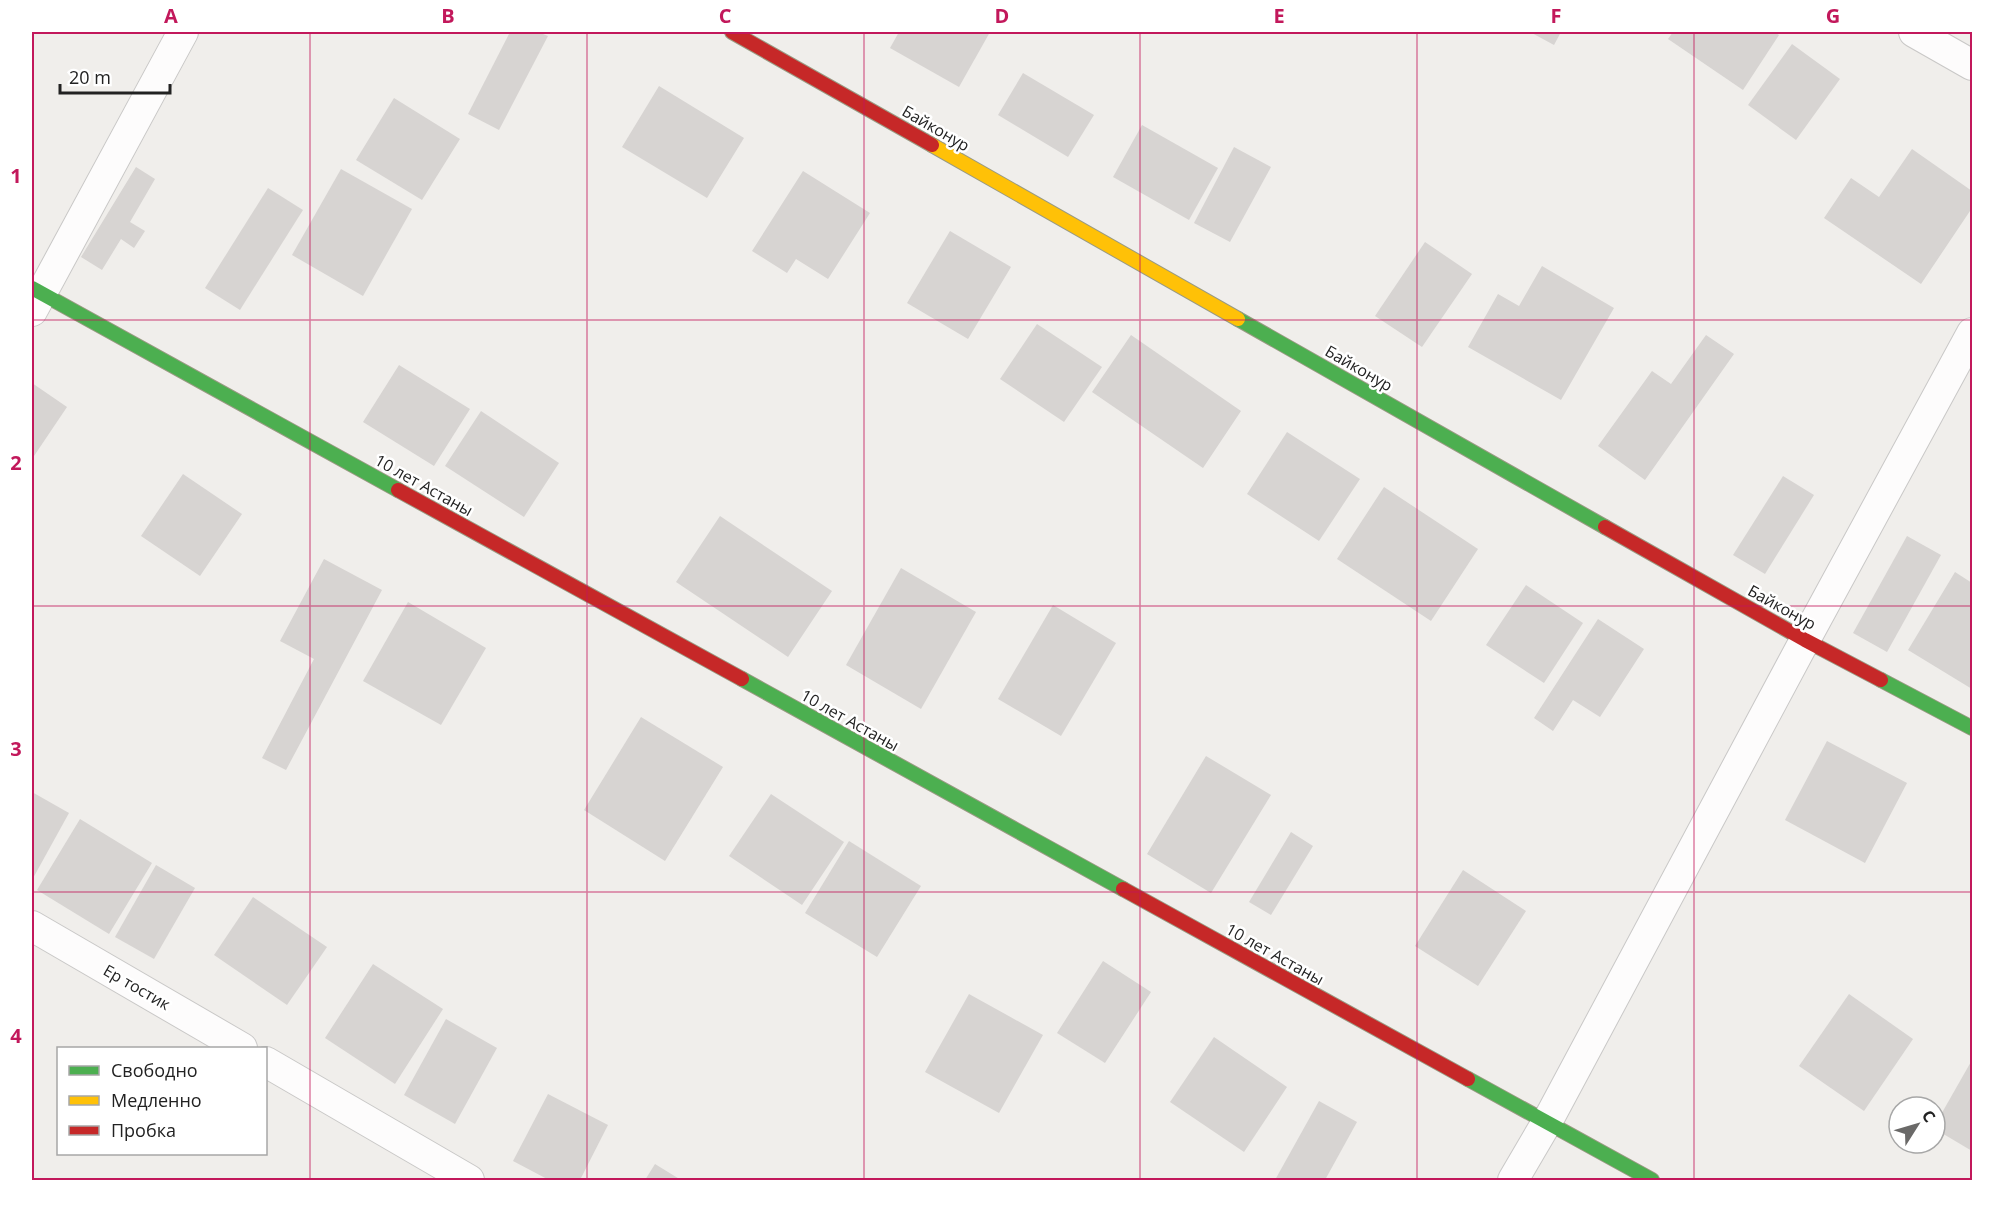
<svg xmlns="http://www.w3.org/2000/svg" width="2004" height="1212" viewBox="0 0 2004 1212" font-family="'Open Sans',sans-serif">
  <rect width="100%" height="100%" fill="#f0eeeb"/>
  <g fill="#d7d4d2">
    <path d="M510 32H538L548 36 499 130 468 114Z"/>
    <path d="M899 32H990L959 87 890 48Z"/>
    <path d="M1530 32H1561L1554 45Z"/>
    <path d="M1673 32H1774L1779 35 1743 90 1668 39Z"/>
    <path d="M1792 44 1840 79 1796 140 1748 105Z"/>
    <path d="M1023 73 1094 115 1068 157 998 115Z"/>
    <path d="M659 86 744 138 707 198 622 147Z"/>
    <path d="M394 98 460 139 422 200 356 160Z"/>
    <path d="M1142 125 1218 168 1189 220 1113 177Z"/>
    <path d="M1234 147 1271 167 1230 242 1194 223Z"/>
    <path d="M1912 149 1972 191V208L1921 284 1824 218 1851 178 1879 197Z"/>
    <path d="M136 167 155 179 130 222 145 231 134 248 121 239 102 270 81 257Z"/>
    <path d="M341 169 412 209 363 296 292 255Z"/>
    <path d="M803 171 870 213 828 279 796 259 787 273 752 251Z"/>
    <path d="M268 188 303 210 240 310 205 288Z"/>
    <path d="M950 231 1011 267 968 339 907 303Z"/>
    <path d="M1425 242 1472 274 1422 347 1375 316Z"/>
    <path d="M1542 266 1614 308 1561 400 1468 347 1498 294 1519 306Z"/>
    <path d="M1037 324 1102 367 1064 422 1000 379Z"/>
    <path d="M1131 335 1241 411 1203 468 1092 392Z"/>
    <path d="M1706 335 1734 354 1645 480 1598 446 1652 371 1671 384Z"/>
    <path d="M399 365 470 409 434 466 363 422Z"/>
    <path d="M32 383 67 407 34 456 32 454Z"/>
    <path d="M481 411 559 463 524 517 445 466Z"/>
    <path d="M1287 432 1360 479 1319 541 1247 494Z"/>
    <path d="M183 474 242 514 200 576 141 536Z"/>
    <path d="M1783 476 1814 495 1765 574 1733 555Z"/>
    <path d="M1384 487 1478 549 1431 621 1337 559Z"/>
    <path d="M720 516 832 591 788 657 676 582Z"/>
    <path d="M1907 536 1941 555 1887 652 1853 633Z"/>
    <path d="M324 559 382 590 286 770 262 758 314 659 280 641Z"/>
    <path d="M901 568 976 612 921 709 846 665Z"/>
    <path d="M1955 572 1972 583V689L1908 650Z"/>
    <path d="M1526 585 1583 623 1544 683 1486 645Z"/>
    <path d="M408 602 486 648 441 725 363 681Z"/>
    <path d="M1053 605 1116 643 1061 736 998 699Z"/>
    <path d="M1598 619 1644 649 1600 717 1573 700 1553 731 1534 718Z"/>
    <path d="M641 717 723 767 665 861 584 810Z"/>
    <path d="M1827 741 1907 783 1865 863 1785 820Z"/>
    <path d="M1206 756 1271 795 1211 893 1147 854Z"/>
    <path d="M32 792 69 813 32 880Z"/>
    <path d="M771 794 844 842 802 905 729 856Z"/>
    <path d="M80 819 152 863 109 934 37 890Z"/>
    <path d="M1291 832 1313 846 1271 915 1249 902Z"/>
    <path d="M849 841 921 886 877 957 805 913Z"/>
    <path d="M156 865 195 888 154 959 115 937Z"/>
    <path d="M1463 870 1526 911 1478 986 1415 946Z"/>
    <path d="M253 897 327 947 287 1005 214 955Z"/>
    <path d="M1103 961 1151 992 1105 1063 1057 1033Z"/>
    <path d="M373 964 443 1009 395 1084 325 1038Z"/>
    <path d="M969 994 1043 1035 999 1113 925 1072Z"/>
    <path d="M1849 994 1913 1039 1864 1111 1799 1066Z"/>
    <path d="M446 1019 497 1048 455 1124 404 1095Z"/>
    <path d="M1214 1037 1287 1087 1244 1152 1170 1102Z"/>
    <path d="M1972 1060V1151L1935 1129V1125Z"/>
    <path d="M548 1094 608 1125 580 1180H549L513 1161Z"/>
    <path d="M1319 1101 1357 1122 1325 1180H1275Z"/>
    <path d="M655 1164 681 1180H645Z"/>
  </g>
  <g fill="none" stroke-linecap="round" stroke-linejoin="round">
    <defs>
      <g id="street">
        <path d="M1914 32 1972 65"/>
        <path d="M32 311 183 32"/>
        <path d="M32 926 242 1048"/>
        <path d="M266 1062 469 1180"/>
        <path d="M1513 1180 1547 1122 1805 640 1972 333"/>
      </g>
      <g id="fast">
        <path d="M32 288 398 490"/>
        <path d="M1238 319 1605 527"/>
        <path d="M742 679 1123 889"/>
        <path d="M1881 680 1972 728"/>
        <path d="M1468 1079 1652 1180"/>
      </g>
      <path id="slow" d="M932 145 1238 319"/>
      <g id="jam">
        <path d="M732 32 932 145"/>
        <path d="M398 490 742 679"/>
        <path d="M1605 527 1805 640 1881 680"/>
        <path d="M1123 889 1468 1079"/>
      </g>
    </defs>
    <use href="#street" stroke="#c9c8c7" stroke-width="32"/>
    <use href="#fast" stroke="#999a82" stroke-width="16"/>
    <use href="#slow" stroke="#999a82" stroke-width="16"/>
    <use href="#jam" stroke="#999a82" stroke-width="16"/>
    <use href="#street" stroke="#fdfcfc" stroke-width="30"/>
    <use href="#fast" stroke="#4caf50" stroke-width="14"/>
    <use href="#slow" stroke="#ffc107" stroke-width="14"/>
    <use href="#jam" stroke="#c62828" stroke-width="14"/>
  </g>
  <path fill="none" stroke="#c2185b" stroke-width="1.5" stroke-opacity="0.55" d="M310 32V1180M587 32V1180M864 32V1180M1140 32V1180M1417 32V1180M1694 32V1180M32 320H1972M32 606H1972M32 892H1972"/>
  <g text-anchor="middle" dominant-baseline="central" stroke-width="5" stroke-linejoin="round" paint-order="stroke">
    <g font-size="16" fill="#222" stroke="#fff">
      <text transform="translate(936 128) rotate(30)">Байконур</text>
      <text transform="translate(1359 368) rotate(30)">Байконур</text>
      <text transform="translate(424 485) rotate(29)">10 лет Астаны</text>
      <text transform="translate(1782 607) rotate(29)">Байконур</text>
      <text transform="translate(850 720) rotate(29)">10 лет Астаны</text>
      <text transform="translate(1275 954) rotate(29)">10 лет Астаны</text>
      <text transform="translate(137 987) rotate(30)">Ер тостик</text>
    </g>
  </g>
  <rect width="2004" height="1212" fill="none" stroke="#ffffff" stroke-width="66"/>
  <rect x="57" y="1047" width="210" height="108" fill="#ffffff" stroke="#a7a7a7" stroke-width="1.5"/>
  <rect x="69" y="1066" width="30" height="9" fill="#4caf50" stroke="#a7a7a7" stroke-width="1.5"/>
  <text x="111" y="1077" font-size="18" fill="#222222">Свободно</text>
  <rect x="69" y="1096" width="30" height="9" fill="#ffc107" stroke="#a7a7a7" stroke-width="1.5"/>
  <text x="111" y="1107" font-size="18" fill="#222222">Медленно</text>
  <rect x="69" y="1126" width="30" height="9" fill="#c62828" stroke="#a7a7a7" stroke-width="1.5"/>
  <text x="111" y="1137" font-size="18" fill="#222222">Пробка</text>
  <g transform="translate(1917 1125) rotate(53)"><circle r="28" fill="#ffffff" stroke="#a7a7a7" stroke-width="1.5"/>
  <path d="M0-4.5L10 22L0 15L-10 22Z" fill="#6a6968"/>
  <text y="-9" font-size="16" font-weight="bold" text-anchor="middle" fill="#222222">С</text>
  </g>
  <path d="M60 84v9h110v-9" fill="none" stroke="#222222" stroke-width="3"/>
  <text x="69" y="84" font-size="18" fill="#222222" stroke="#ffffff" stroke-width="4.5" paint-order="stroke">20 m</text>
  <rect x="33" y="33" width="1938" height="1146" fill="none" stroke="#c2185b" stroke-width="2"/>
  <g font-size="20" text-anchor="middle" font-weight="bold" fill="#c2185b">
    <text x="171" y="23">A</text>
    <text x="448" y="23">B</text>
    <text x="725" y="23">C</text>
    <text x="1002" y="23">D</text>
    <text x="1279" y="23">E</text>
    <text x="1556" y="23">F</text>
    <text x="1833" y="23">G</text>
    <text x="16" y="183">1</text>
    <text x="16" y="470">2</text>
    <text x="16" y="756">3</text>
    <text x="16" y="1043">4</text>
  </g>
</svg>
